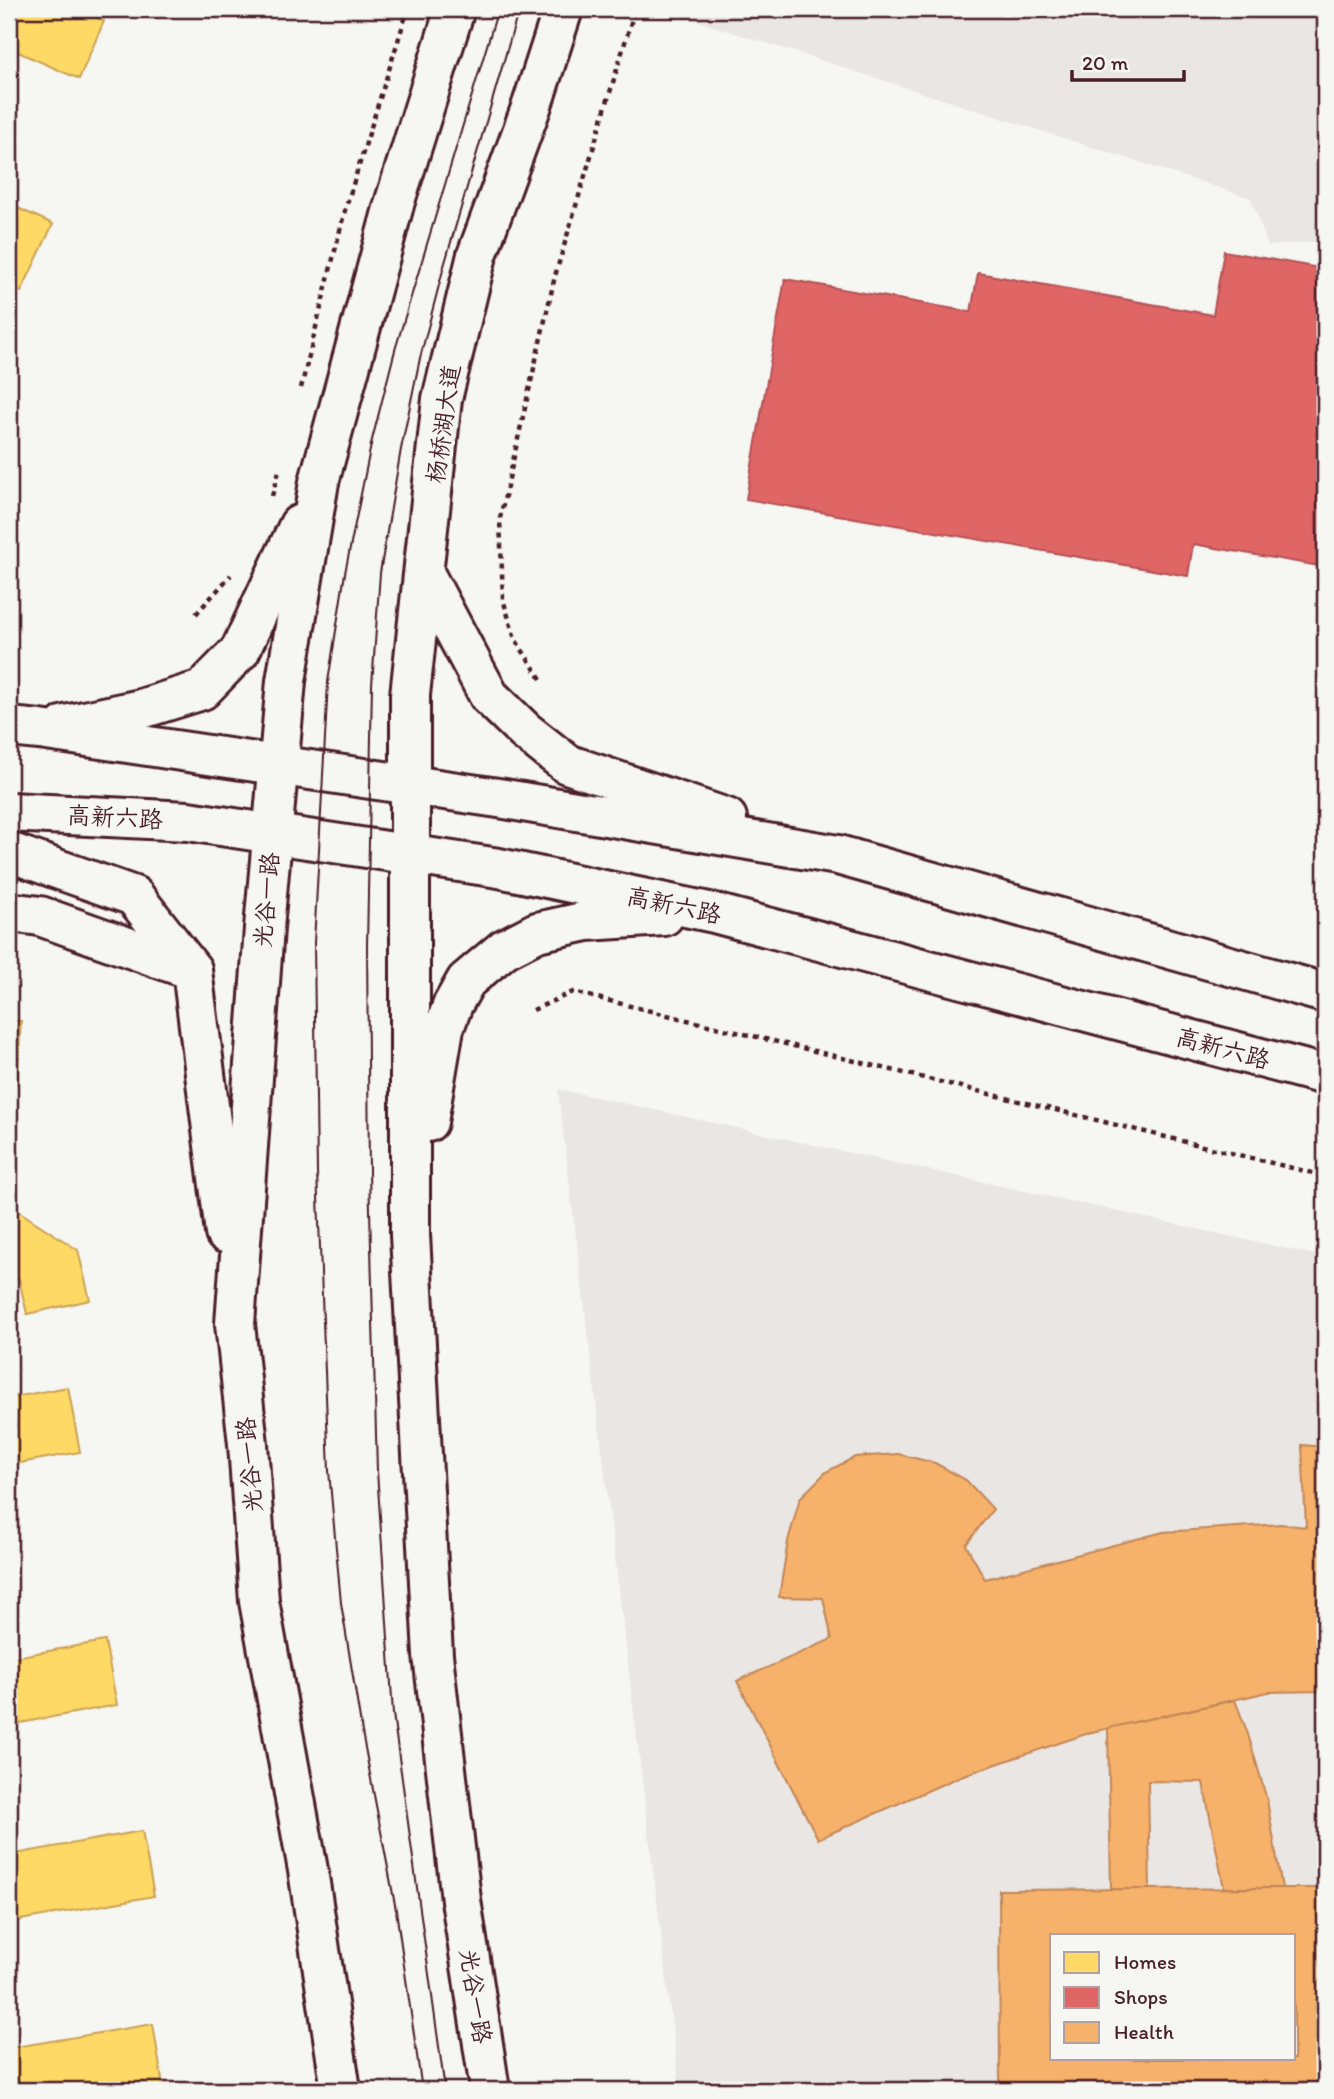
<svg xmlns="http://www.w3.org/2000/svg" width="1334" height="2099" viewBox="0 0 1334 2099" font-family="Itim,'LXGW WenKai TC',sans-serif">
  <rect width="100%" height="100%" fill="#f6f6f2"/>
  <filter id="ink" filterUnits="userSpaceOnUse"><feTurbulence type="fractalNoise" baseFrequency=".0143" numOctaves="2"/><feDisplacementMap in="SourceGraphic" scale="14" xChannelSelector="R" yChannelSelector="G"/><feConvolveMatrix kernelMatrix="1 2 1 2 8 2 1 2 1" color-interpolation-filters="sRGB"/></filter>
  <g filter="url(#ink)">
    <g fill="#e9e6e3" fill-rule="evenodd">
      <path d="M660 9H1325V241L1268 246 1251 198Z"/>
      <path d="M558 1089 1325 1257V2090H680ZM1052 1936H1294V2059H1052Z"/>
    </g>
    <g fill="#ffd966" stroke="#c9a154" stroke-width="2">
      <path d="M9 9H76L104 21 79 79 9 48Z"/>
      <path d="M9 204 53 224 21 292 9 287Z"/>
      <path d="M9 1021H21L17 1084H9Z"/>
      <path d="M9 1205 78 1250 90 1300 27 1314 19 1279 9 1276Z"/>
      <path d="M68 1387 80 1452 9 1465V1398Z"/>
      <path d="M105 1641 117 1705 9 1725V1658Z"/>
      <path d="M142 1831 154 1896 9 1922V1855Z"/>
      <path d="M153 2024 163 2086 138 2090H9V2048Z"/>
    </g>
    <path fill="#e06666" stroke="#b35154" stroke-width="2" d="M1224 251 1325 269V567L1193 544 1188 576 746 499 785 279 971 312 978 273 1213 315Z"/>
    <g fill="#f6b26b" stroke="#c28658" stroke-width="2" fill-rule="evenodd">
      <path d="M1302 1445 1325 1447V1691L1268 1692 1092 1732 961 1776 818 1839 737 1681 832 1639 823 1598 779 1597 788 1541 800 1498 826 1472 855 1457 898 1454 935 1463 966 1480 993 1509 966 1545 985 1579 1163 1532 1281 1524 1306 1527Z"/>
      <path d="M1235 1700 1248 1734 1267 1800 1282 1888H1224L1203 1782 1148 1781 1150 1889H1111L1108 1728Z"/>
      <path d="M1282 1888H1325V2090H1000L999 1890ZM1052 1936H1294V2059H1052Z"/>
    </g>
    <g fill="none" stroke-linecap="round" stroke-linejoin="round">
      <defs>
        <path id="minor" d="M9 912 40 916 192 970"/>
        <g id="major">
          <path d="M424 573 489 696 525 731 567 764 727 818"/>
          <path d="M65 725 141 709 202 690 240 651 299 525"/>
          <path d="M9 727 40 730 505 799 838 855 1325 993"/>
          <path d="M9 812 188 821 499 868 714 913 1325 1075"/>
          <path d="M9 852 134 896 192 970 225 1233"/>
          <path d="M428 1122 444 1028 453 1004 466 981 504 949 537 932 587 921 664 916"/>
          <path d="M341 2090 308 1870 259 1601 248 1444 235 1324 264 928 286 681 319 482 395 201 455 9"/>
          <path d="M490 2090 461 1900 433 1655 410 1235V695L442 399 477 255 532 105 563 9"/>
        </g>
      </defs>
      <use href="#minor" stroke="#4a1f2b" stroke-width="44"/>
      <use href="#major" stroke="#4a1f2b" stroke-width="44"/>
      <g stroke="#4a1f2b" stroke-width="4.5" stroke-dasharray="5 5" stroke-linecap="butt">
        <path d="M301 388 345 210 408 9"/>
        <path d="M272 496 279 471"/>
        <path d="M196 614 231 575"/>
        <path d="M541 679 515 639 503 599 500 518 555 276 635 9"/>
        <path d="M533 1010 573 992 1325 1176"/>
      </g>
      <use href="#minor" stroke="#f6f6f2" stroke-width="38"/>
      <use href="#major" stroke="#f6f6f2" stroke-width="38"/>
      <g stroke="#4a1f2b" stroke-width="2">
        <path d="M422 2090 396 1910 362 1732 341 1603 329 1471 317 1172 314 943 328 682 345 573 372 440 395 350 498 9"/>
        <path d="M445 2090 393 1714 377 1471 369 1173 367 946 372 685 380 573 401 449 420 358 444 266 519 9"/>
      </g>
    </g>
  </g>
  <g text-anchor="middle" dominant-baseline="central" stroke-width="7" stroke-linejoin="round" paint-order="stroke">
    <g font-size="24" fill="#4a1f2b" stroke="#f6f6f2">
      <text transform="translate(443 424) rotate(-82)">杨桥湖大道</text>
      <text transform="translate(115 817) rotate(3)">高新六路</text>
      <text transform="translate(266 900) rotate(-85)">光谷一路</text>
      <text transform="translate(674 905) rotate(12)">高新六路</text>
      <text transform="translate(1223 1048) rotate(15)">高新六路</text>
      <text transform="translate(249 1465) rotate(-95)">光谷一路</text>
      <text transform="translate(476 1996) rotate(81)">光谷一路</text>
    </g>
  </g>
  <rect width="1334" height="2099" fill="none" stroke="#f6f6f2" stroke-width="35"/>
  <rect x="18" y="18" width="1299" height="2064" fill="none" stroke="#4a1f2b" stroke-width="2.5" filter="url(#ink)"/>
  <rect x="1050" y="1934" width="245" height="126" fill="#f6f6f2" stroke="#b1a0a2" stroke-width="2"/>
  <rect x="1064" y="1952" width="35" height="21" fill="#ffd966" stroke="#b1a0a2" stroke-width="2"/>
  <text x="1114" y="1969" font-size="21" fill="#4a1f2b">Homes</text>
  <rect x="1064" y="1987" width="35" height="21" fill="#e06666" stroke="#b1a0a2" stroke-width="2"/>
  <text x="1114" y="2004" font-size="21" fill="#4a1f2b">Shops</text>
  <rect x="1064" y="2022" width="35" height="21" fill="#f6b26b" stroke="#b1a0a2" stroke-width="2"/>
  <text x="1114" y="2039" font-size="21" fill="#4a1f2b">Health</text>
  <path d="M1072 70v10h112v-10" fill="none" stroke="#4a1f2b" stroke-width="3.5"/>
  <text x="1082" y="70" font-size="21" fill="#4a1f2b" stroke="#f6f6f2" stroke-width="5" paint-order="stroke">20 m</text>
</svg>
